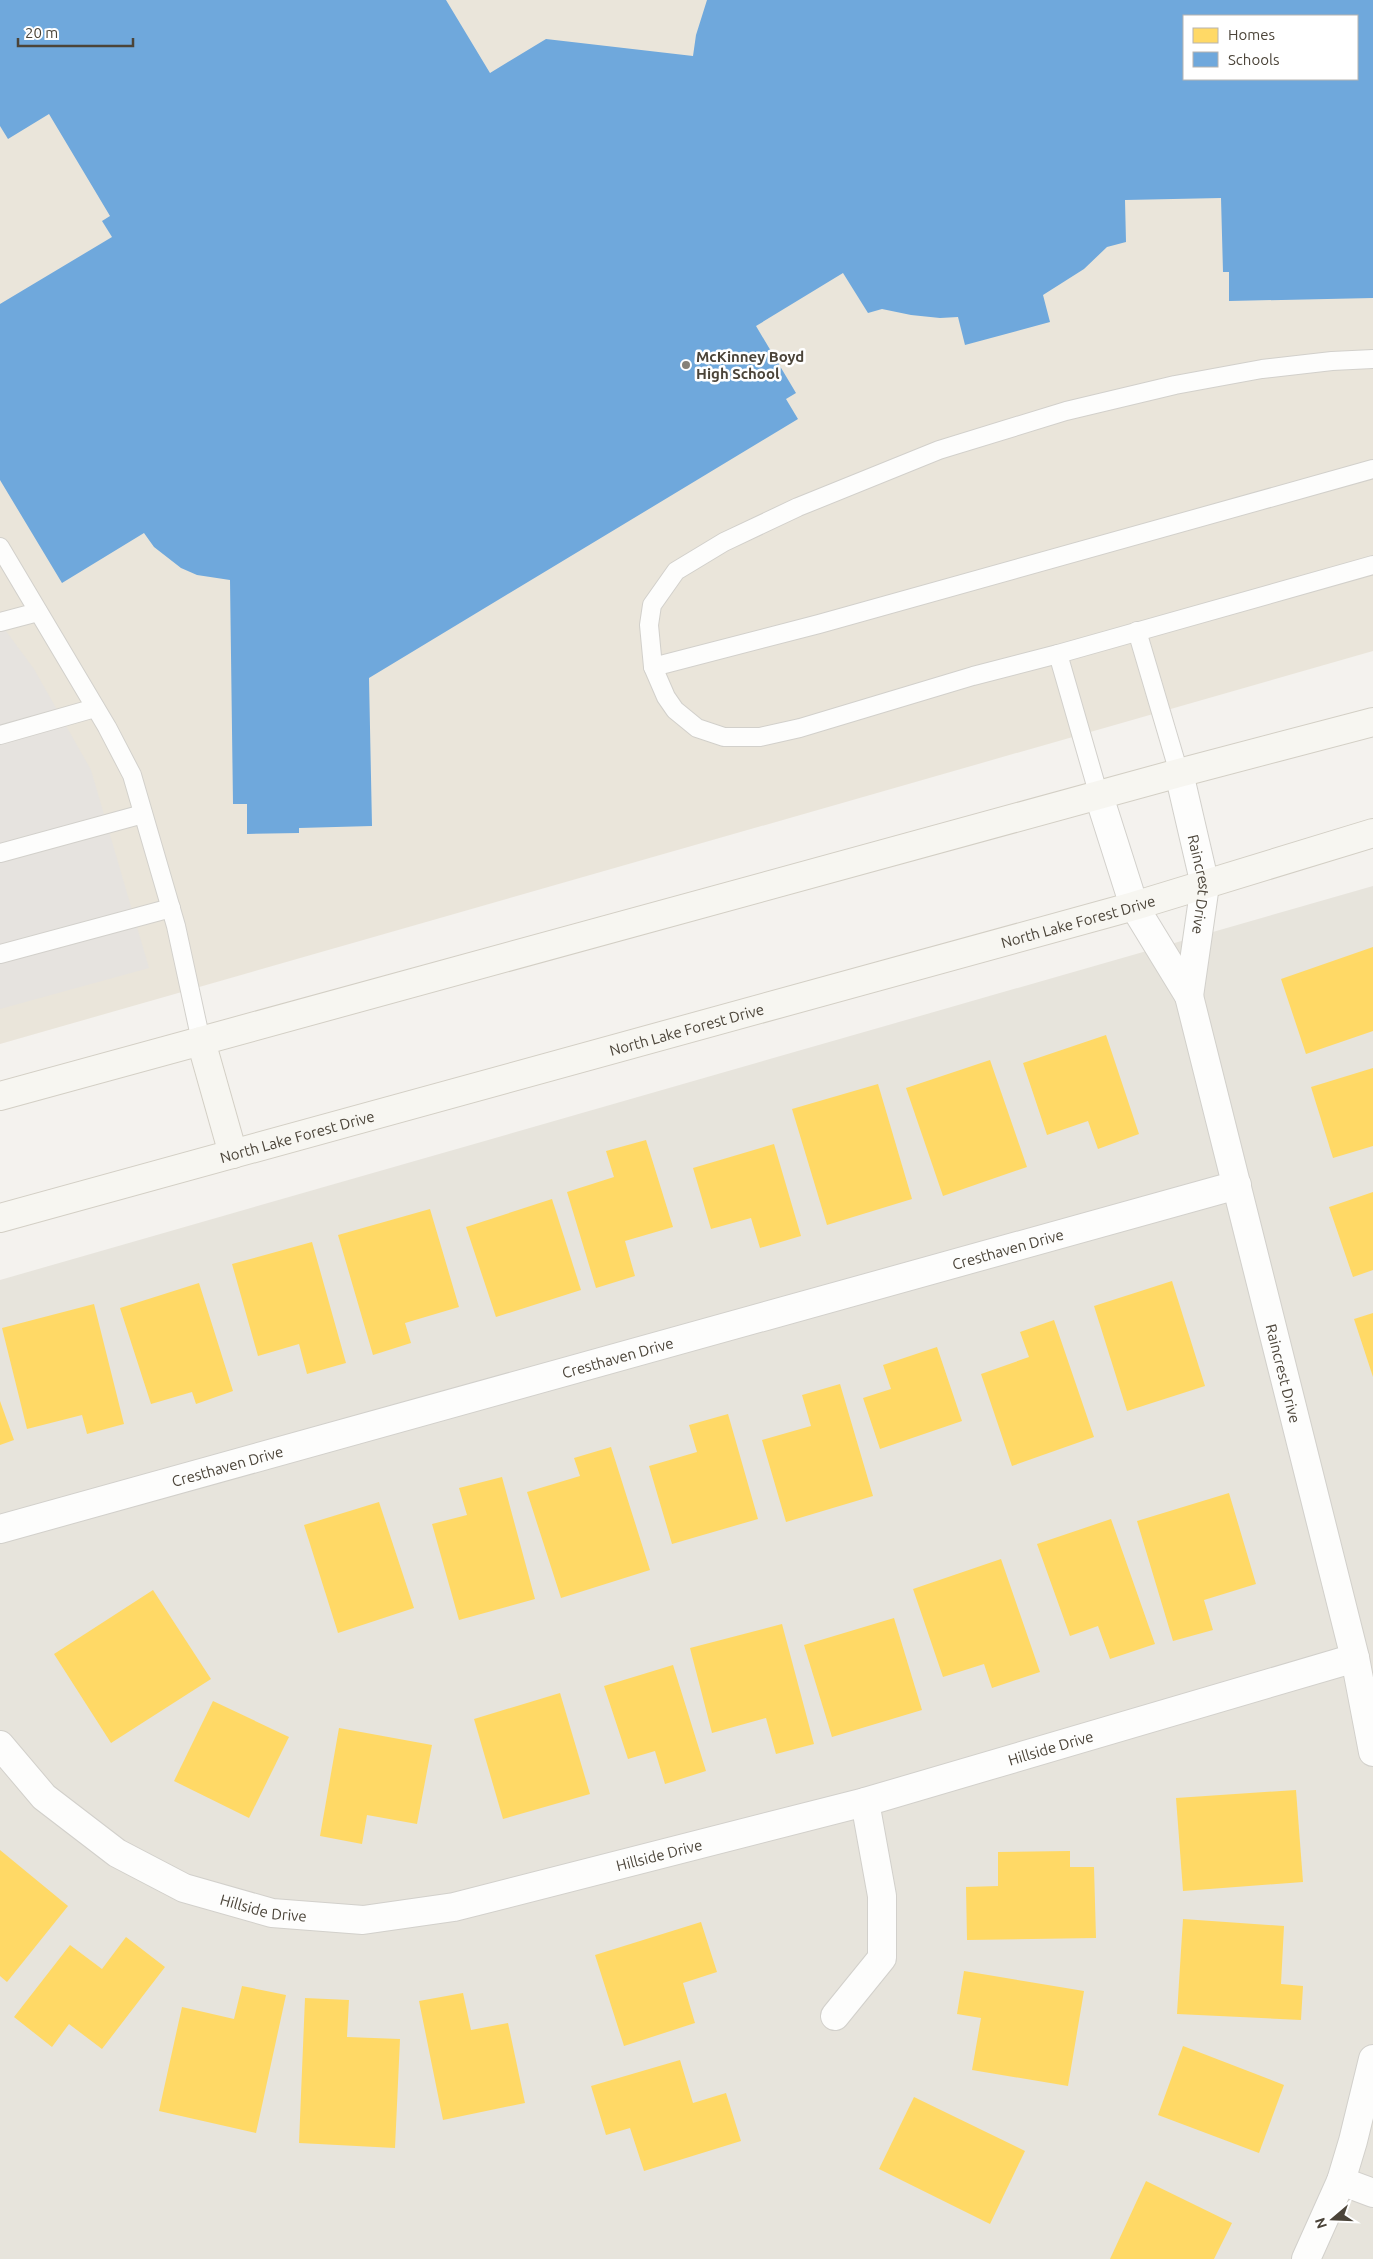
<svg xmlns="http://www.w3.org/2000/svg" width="1373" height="2259" viewBox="0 0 1373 2259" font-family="Ubuntu,sans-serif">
  <rect width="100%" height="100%" fill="#f4f2ee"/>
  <path fill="#e7e4dc" d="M1373 886V2259H0V1280Z"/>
  <path fill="#eae5da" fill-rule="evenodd" d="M0 0H1373V651L0 1044ZM1184 16H1357V79H1184Z"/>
  <path fill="#e6e3df" d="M0 623 34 669 91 770 149 968 0 1009Z"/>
  <g fill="#ffd966">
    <path d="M1373 947V1031L1306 1054 1281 979Z"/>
    <path d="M1106 1035 1139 1134 1098 1149 1088 1121 1047 1135 1023 1063Z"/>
    <path d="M990 1060 1027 1167 943 1196 906 1088Z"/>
    <path d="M1373 1068V1146L1333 1158 1311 1087Z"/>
    <path d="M878 1084 912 1199 827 1225 792 1109Z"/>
    <path d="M646 1140 673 1227 625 1241 635 1276 596 1288 567 1192 614 1177 606 1151Z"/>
    <path d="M774 1144 801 1236 760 1248 751 1218 711 1229 693 1168Z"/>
    <path d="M1373 1192V1270L1353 1277 1329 1207Z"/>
    <path d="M552 1199 581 1290 496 1317 466 1227Z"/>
    <path d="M430 1209 459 1307 405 1323 411 1343 373 1355 338 1235Z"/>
    <path d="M312 1242 346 1363 307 1374 299 1344 258 1356 232 1264Z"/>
    <path d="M1172 1281 1205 1386 1127 1411 1094 1306Z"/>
    <path d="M199 1283 233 1391 196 1404 192 1392 151 1404 120 1308Z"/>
    <path d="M94 1304 124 1424 87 1434 82 1415 27 1429 2 1328Z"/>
    <path d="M1373 1313V1377L1354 1319Z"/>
    <path d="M1054 1320 1094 1437 1012 1466 981 1374 1029 1357 1020 1332Z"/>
    <path d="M937 1347 962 1421 880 1449 863 1398 891 1389 883 1365Z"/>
    <path d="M840 1384 873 1496 786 1522 762 1440 811 1426 802 1395Z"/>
    <path d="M0 1401 14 1440 0 1445Z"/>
    <path d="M728 1414 758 1519 672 1544 649 1466 697 1452 689 1425Z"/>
    <path d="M611 1447 650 1570 561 1598 527 1492 580 1476 574 1458Z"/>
    <path d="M502 1477 535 1599 459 1620 432 1524 467 1515 459 1488Z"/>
    <path d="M1229 1493 1256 1584 1204 1600 1213 1630 1173 1641 1137 1521Z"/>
    <path d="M379 1502 414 1608 338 1633 304 1525Z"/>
    <path d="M1111 1519 1155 1644 1110 1659 1098 1626 1070 1636 1037 1544Z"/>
    <path d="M1001 1559 1040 1672 992 1688 984 1664 943 1677 913 1589Z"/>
    <path d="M153 1590 211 1679 111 1743 54 1654Z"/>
    <path d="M894 1618 922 1710 832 1737 804 1645Z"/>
    <path d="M782 1624 814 1744 776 1754 766 1718 712 1733 690 1648Z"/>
    <path d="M673 1665 706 1771 665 1784 655 1751 628 1759 604 1686Z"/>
    <path d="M560 1693 590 1794 503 1819 474 1719Z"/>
    <path d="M213 1701 289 1737 249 1818 174 1781Z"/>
    <path d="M339 1728 432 1745 417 1824 367 1815 362 1844 320 1836Z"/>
    <path d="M1296 1790 1303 1882 1183 1891 1176 1798Z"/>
    <path d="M0 1850 68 1906 7 1982 0 1976Z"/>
    <path d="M1070 1851V1867H1094L1096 1938 967 1940 966 1887 998 1886V1852Z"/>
    <path d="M1183 1919 1284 1926 1281 1984 1303 1986 1301 2020 1177 2014Z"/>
    <path d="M701 1922 717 1972 683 1983 695 2023 624 2046 595 1955Z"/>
    <path d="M126 1937 165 1967 102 2049 69 2024 52 2047 14 2017 70 1945 102 1969Z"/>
    <path d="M964 1971 1084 1991 1068 2086 972 2070 981 2018 957 2014Z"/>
    <path d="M242 1986 286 1995 256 2133 159 2111 182 2007 234 2019Z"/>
    <path d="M463 1993 471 2030 508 2023 525 2103 443 2120 419 2001Z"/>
    <path d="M305 1998 349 2000 347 2037 400 2039 395 2148 299 2143Z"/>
    <path d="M1183 2046 1284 2085 1259 2153 1158 2115Z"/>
    <path d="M680 2060 693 2103 726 2093 741 2141 644 2171 630 2128 606 2135 591 2086Z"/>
    <path d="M914 2097 1025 2151 990 2224 879 2169Z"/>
    <path d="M1146 2181 1232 2223 1214 2259H1110Z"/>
  </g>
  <path fill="#6fa8dc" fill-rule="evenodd" d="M0 0H446L490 73 546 39 693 56 696 35 707 0H1373V298L1229 301V272H1223L1221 198 1125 200 1126 242 1107 247 1084 269 1043 295 1050 322 965 345 958 317 940 318 911 315 882 309 868 313 843 273 756 326 796 393 786 399 798 419 369 678 372 826 299 828V833L247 834V804H233L230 580 197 575 181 568 154 547 144 533 62 583 0 480V304L112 237 102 221 110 216 49 114 8 139 0 126ZM1184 16H1357V79H1184Z"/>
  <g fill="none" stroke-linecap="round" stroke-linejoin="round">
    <defs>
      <g id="service">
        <path d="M0 547 107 727 132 775 176 926 201 1041"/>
        <path d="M0 622 38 612"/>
        <path d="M1137 631 1179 773"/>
        <path d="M1058 654 1373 565"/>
        <path d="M653 667 819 624 1373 469"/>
        <path d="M0 735 95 708"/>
        <path d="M1099 796 1058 654 973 676 800 728 760 737H724L697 728 675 710 666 697 653 667 649 625 652 605 676 571 724 542 798 507 939 450 1066 411 1175 385 1262 369 1332 361 1373 359"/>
        <path d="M0 853 143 814"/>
        <path d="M0 954 171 908"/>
      </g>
      <g id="minor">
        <path id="s1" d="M0 1529 1237 1185"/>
        <path id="s2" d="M0 1745 44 1797 117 1853 184 1888 272 1913 363 1920 454 1907 865 1802 1355 1658"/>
        <path d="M835 2016 882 1958V1896L865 1802"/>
        <path d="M1341 2181 1373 2193"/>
      </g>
      <g id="tertiary">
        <path id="s3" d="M1179 773 1205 885 1189 996"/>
        <path id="s4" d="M1099 796 1134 906 1189 996 1355 1658 1373 1752"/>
        <path d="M1306 2259 1341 2181 1353 2141 1373 2059"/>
      </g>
      <g id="secondary">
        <path d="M201 1041 233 1154"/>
        <path d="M0 1096 1179 773 1373 722"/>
        <path id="s5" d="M0 1218 1134 906 1373 833"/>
      </g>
    </defs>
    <use href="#service" stroke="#d2d0cb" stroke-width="20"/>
    <use href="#minor" stroke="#d2d0cb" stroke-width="30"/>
    <use href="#tertiary" stroke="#d2d0cb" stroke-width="30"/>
    <use href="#secondary" stroke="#d3cfc5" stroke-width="30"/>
    <use href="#service" stroke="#fdfdfc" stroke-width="18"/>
    <use href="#minor" stroke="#fdfdfc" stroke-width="28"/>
    <use href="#tertiary" stroke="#fdfdfc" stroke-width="28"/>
    <use href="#secondary" stroke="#f7f6f1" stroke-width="28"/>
  </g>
  <circle fill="#868178" stroke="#fff" stroke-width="2" cx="686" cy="365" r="5"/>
  <g text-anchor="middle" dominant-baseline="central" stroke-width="5" stroke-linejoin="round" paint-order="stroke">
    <g font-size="15" font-weight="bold" fill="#4b4439" stroke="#fff" text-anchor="start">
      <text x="696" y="356">McKinney Boyd<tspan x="696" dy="17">High School</tspan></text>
    </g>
    <g font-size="15" fill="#4b4439" stroke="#fff">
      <text stroke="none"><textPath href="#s3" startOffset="114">Raincrest Drive</textPath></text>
      <text stroke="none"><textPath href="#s5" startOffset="1118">North Lake Forest Drive</textPath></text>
      <text stroke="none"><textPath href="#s5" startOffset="712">North Lake Forest Drive</textPath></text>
      <text stroke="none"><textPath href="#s5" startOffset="308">North Lake Forest Drive</textPath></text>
      <text stroke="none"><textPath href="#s1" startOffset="1046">Cresthaven Drive</textPath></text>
      <text stroke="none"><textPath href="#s1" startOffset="641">Cresthaven Drive</textPath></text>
      <text stroke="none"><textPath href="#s4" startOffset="610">Raincrest Drive</textPath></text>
      <text stroke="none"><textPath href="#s1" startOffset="236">Cresthaven Drive</textPath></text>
      <text stroke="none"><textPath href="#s2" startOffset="1128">Hillside Drive</textPath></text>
      <text stroke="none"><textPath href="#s2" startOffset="722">Hillside Drive</textPath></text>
      <text stroke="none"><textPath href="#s2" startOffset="318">Hillside Drive</textPath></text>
    </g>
  </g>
  <rect x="1183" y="15" width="175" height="65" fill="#ffffff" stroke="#b7b4b0"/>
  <rect x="1193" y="28" width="25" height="15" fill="#ffd966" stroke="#b7b4b0"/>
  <text x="1228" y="40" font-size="15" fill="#4b4439">Homes</text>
  <rect x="1193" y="52" width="25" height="15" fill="#6fa8dc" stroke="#b7b4b0"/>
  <text x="1228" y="65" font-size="15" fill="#4b4439">Schools</text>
  <g transform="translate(1333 2219) rotate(251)" stroke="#ffffff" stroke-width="4" paint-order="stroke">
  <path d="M0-4L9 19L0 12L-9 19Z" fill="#4b4439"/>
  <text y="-8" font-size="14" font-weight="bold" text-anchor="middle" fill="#4b4439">N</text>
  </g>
  <path d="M18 38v8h115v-8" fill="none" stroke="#4b4439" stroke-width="2.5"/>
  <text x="25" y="38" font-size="15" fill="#4b4439" stroke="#ffffff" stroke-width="4" paint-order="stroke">20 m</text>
</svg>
